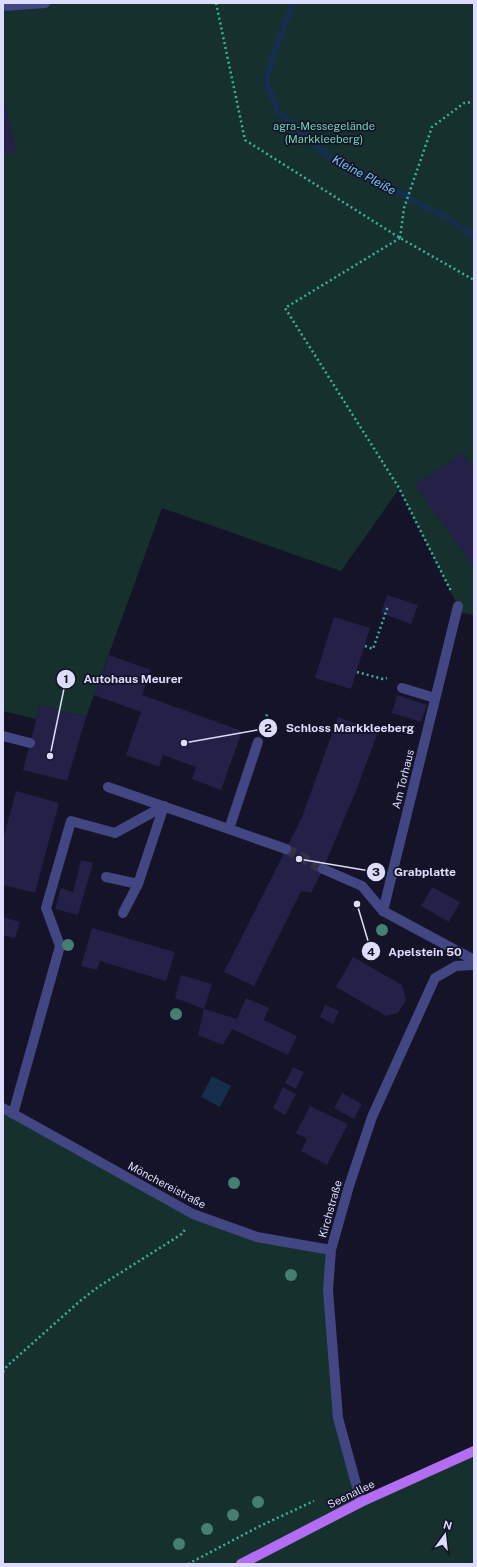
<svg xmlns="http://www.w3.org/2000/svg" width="477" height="1567" viewBox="0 0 477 1567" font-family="'Public Sans',sans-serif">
  <rect width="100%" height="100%" fill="#141328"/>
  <g fill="#16312d">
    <path d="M3 3H474V615L457 612 458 606 399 489 341 571 162 508 86 717 40 705 36 719 3 711Z"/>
    <path d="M3 1108 224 1226 331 1250 338 1418 361 1501 474 1451V1564H3Z"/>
  </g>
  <path fill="#142e4b" d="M212 1076 231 1086 220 1107 201 1097Z"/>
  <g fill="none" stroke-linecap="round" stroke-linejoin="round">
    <path stroke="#142e4b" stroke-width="7" d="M293 3 276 48 266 80 278 112 330 158 446 217 474 237"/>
  </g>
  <g fill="#242047">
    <path d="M3 92 16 151 3 154Z"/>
    <path d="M462 453 474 469V568L415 485Z"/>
    <path d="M387 595 418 605 411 624 381 613Z"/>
    <path d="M334 617 370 628 351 689 315 678Z"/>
    <path d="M109 655 151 670 142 695 242 731 221 790 192 779 196 767 163 755 159 767 126 755 141 712 94 695Z"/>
    <path d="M397 695 427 705 421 722 392 713Z"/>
    <path d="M40 705 86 717 67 781 23 770Z"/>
    <path d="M338 717 378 732 356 791 323 869 311 893 301 891 254 986 224 972 302 817Z"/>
    <path d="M16 791 59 803 35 893 3 885V840Z"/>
    <path d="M81 860 93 863 78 915 55 909 61 888 73 892Z"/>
    <path d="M432 887 460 902 449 922 421 906Z"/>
    <path d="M3 917 20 922 15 938 3 935Z"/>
    <path d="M92 928 175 952 166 981 100 961 97 970 81 966Z"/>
    <path d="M353 957 402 985 406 1000 398 1013 386 1016 336 987Z"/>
    <path d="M181 975 212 984 204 1009 175 998Z"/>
    <path d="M246 998 269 1008 264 1020 297 1036 288 1055 232 1029 223 1045 198 1035 204 1009 237 1019Z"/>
    <path d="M325 1005 339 1011 333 1024 320 1017Z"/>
    <path d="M293 1067 304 1072 296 1089 285 1083Z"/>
    <path d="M283 1087 296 1094 285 1115 273 1108Z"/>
    <path d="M342 1093 362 1104 354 1119 334 1108Z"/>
    <path d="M310 1106 348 1124 327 1165 301 1151 307 1139 296 1133Z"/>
  </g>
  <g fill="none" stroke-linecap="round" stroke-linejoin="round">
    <path stroke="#323148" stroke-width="10" stroke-dasharray="10 5" stroke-linecap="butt" d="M286 849 323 869"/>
    <g stroke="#3bb19d" stroke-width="2.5" stroke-dasharray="2 3" stroke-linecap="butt">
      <path d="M216 3 245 140 400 238 474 280"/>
      <path d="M400 238 285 308 399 488 451 591"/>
      <path d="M400 238 404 208 432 127 464 103 474 102"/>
      <path d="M365 646 373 649 388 606"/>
      <path d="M357 672 383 679 387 678"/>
      <path d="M264 726 267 714"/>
      <path d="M3 1372 7 1366 80 1301 98 1287 174 1239 183 1233 185 1229"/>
      <path d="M188 1564 260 1526 314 1501"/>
    </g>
    <g stroke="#424683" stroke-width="10">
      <path d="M3 6 45 3"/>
      <path d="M402 688 435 698"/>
      <path d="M3 736 30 743"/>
      <path d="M108 787 286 849"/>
      <path d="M229 829 258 742"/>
      <path d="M323 869 362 886 383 911 474 960"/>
      <path d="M106 877 138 884 123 913"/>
      <path d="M138 884 164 806"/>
      <path d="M383 911 458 606"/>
      <path d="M3 1108 193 1214 257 1237 331 1250"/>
      <path d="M13 1114 60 946 46 908 71 821 115 833 164 806"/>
      <path d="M361 1502 338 1418 328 1290 331 1250 349 1186 372 1117 435 978 456 966 474 965"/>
    </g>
    <path stroke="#b26df2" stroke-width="10" d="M241 1564 361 1502 474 1451"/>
  </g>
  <g fill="#457f73">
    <circle cx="382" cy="930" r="6"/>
    <circle cx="68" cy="945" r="6"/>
    <circle cx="176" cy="1014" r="6"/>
    <circle cx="234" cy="1183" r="6"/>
    <circle cx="291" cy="1275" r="6"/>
    <circle cx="258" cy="1502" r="6"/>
    <circle cx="233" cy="1515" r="6"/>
    <circle cx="207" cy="1529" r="6"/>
    <circle cx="179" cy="1544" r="6"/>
  </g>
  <g text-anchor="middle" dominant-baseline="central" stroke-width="3.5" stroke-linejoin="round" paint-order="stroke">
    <g font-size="11" fill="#6dd7b1" stroke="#141328">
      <text x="324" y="126">agra-Messegelände<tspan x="324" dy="13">(Markkleeberg)</tspan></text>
    </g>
    <g font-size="11" fill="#dddcfc" stroke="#141328">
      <text transform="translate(403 779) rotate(-76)">Am Torhaus</text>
      <text transform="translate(167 1185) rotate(28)">Mönchereistraße</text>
      <text transform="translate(330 1209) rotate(-74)">Kirchstraße</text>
      <text transform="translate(351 1494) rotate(-26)">Seenallee</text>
    </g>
    <g font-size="12" font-style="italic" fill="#73c5f3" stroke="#141328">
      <text transform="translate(364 175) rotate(28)">Kleine Pleiße</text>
    </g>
  </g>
  <path fill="none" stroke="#dddcfc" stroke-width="1.5" d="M50 756L66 679M184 743L268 728M299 859L376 872M357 904L371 951"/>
  <g fill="#dddcfc" stroke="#141328" stroke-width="1.5">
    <circle cx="50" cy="756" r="4"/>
    <circle cx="184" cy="743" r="4"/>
    <circle cx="299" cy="859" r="4"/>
    <circle cx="357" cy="904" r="4"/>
    <circle cx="66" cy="679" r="10"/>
    <circle cx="268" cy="728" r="10"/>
    <circle cx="376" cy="872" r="10"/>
    <circle cx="371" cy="951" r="10"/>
  </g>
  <g font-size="12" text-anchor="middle" font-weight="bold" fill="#111">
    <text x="66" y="683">1</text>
    <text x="268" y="732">2</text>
    <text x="376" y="876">3</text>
    <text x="371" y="956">4</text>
  </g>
  <g font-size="12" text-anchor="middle" font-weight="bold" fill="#dddcfc" stroke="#141328" stroke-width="3.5" stroke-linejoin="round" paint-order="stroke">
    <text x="133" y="683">Autohaus Meurer</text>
    <text x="350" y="732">Schloss Markkleeberg</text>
    <text x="425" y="876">Grabplatte</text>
    <text x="425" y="956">Apelstein 50</text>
  </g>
  <rect width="477" height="1567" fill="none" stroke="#dddcfc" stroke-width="8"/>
  <g transform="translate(445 1535) rotate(15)" stroke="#141328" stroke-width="3" paint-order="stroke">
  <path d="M0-3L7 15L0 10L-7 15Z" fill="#dddcfc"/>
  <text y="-6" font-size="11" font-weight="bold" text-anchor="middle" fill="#dddcfc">N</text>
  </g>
</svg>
